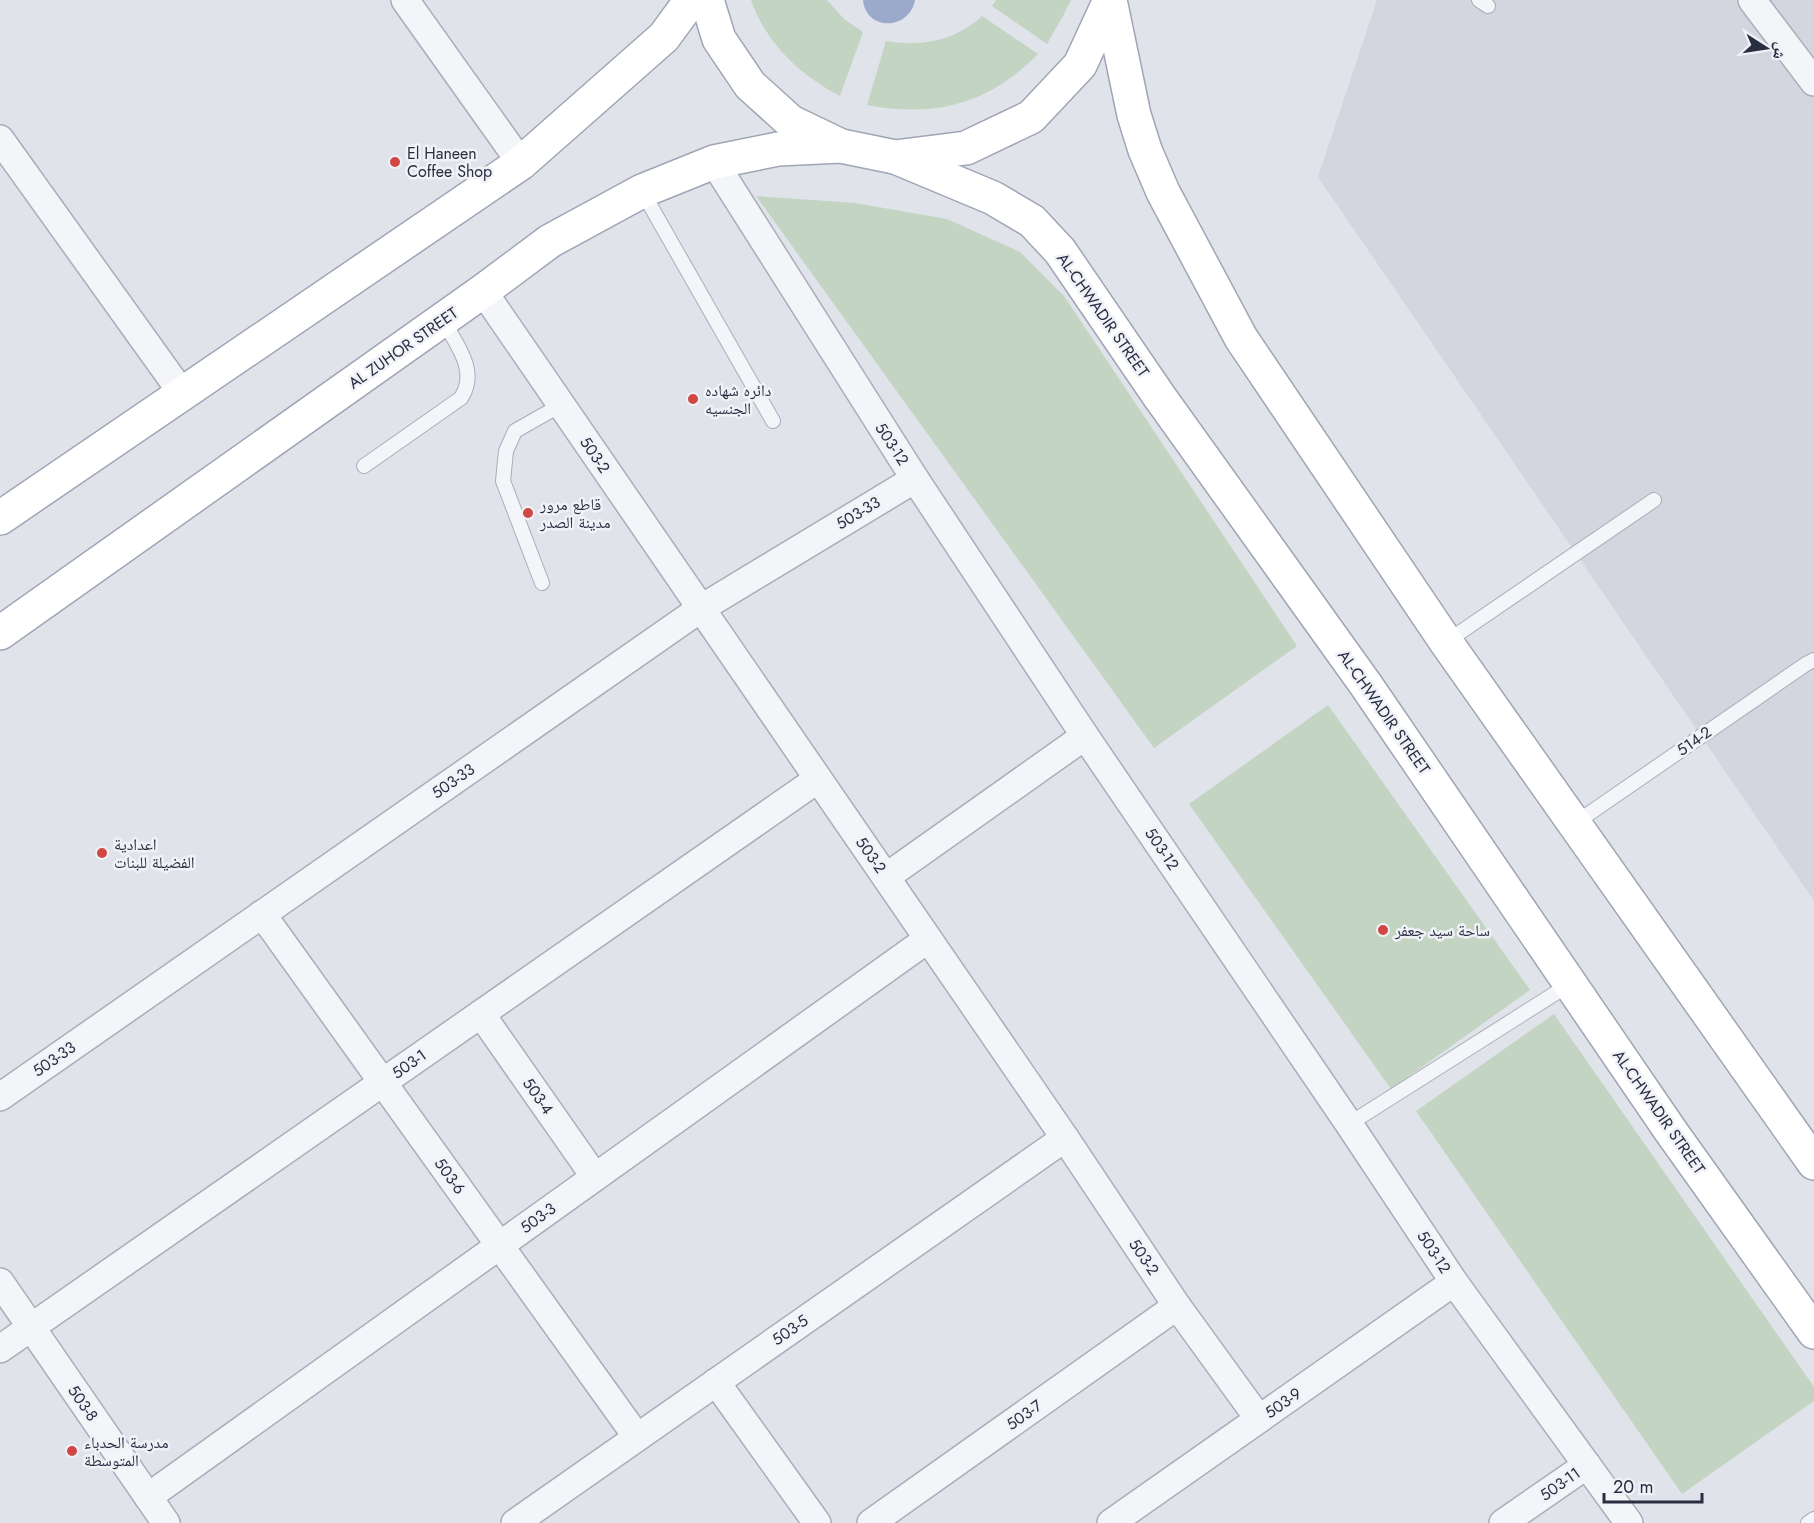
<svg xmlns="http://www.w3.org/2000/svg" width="1814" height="1523" viewBox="0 0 1814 1523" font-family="Jost,'Noto Naskh Arabic',sans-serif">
  <rect width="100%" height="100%" fill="#e1e3ea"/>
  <path fill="#d3d5df" d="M1377 0H1814V901L1318 177Z"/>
  <g fill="#c3d4c2">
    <path d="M751 0H827L844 19 863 32 840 96C800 75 766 43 751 0Z"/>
    <path d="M996 0H1071L1063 16 1047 44 992 6Z"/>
    <path d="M982 16 1038 54C989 104 934 118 867 105L886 41C922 47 955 41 982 16Z"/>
    <path d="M756 196 855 203 947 219 1020 252 1064 296 1297 646 1154 748Z"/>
    <path d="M1328 705 1530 990 1391 1089 1189 804Z"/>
    <path d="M1554 1014 1814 1387V1401L1682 1494 1416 1111Z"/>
  </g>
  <path fill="#9baacb" d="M863 0H915C910 30 866 32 863 0Z"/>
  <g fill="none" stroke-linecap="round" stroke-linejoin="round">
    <defs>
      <g id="lane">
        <path d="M1479 0 1488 6"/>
        <path d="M642 191 773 421"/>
        <path d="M364 466 461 398C479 371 456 344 443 320"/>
        <path d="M542 583 503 481 506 451 515 431 561 405"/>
        <path d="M1446 642 1654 500"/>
        <path d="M1574 824 1806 664 1814 660"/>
        <path d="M1349 1124 1570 984"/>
        <path d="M1808 1523 1814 1519"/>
      </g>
      <g id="street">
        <path d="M405 0 521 163"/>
        <path d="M1752 0 1814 82"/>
        <path d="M0 139 182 393"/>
        <path d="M714 162 915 479 1085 736 1349 1124 1454 1282 1629 1523"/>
        <path d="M483 291 1065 1138 1177 1306 1259 1419"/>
        <path d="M886 877 1085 736"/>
        <path d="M262 914 637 1437"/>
        <path d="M481 1014 595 1177"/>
        <path d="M0 1097 700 609 915 479"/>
        <path d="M0 1282 166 1523"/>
        <path d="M0 1349 818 779"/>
        <path d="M716 1382 817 1523"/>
        <path d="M148 1497 928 939"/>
        <path d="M515 1523 1065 1138"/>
        <path d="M871 1523 1177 1306"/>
        <path d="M1111 1523 1454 1282"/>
        <path d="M1503 1523 1587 1465"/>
      </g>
      <g id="primary">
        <path d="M707 0 719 39 750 85 791 122 841 146 895 157 966 148 1031 117 1080 65 1110 0"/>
        <path d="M1110 0 1134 115 1145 150 1163 192 1241 338 1446 642 1814 1163"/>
        <path d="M895 157 993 198 1032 221 1060 251 1159 396 1366 685 1670 1130 1814 1332"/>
        <path d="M0 518 521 163 664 37 691 0"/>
        <path d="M0 633 483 291 550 241 642 191 714 162 778 149 841 146"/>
      </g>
    </defs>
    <use href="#lane" stroke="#aaadb8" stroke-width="16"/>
    <use href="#street" stroke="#aaadb8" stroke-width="30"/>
    <use href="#primary" stroke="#a0a5b6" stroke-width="36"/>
    <use href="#lane" stroke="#f4f5f8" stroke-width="14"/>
    <use href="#street" stroke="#f4f5f8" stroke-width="27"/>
    <use href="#primary" stroke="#fff" stroke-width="33"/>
  </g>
  <g fill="#d14744" stroke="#f1f2f7" stroke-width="2">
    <circle cx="395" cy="162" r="6"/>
    <circle cx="693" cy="399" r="6"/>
    <circle cx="528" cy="513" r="6"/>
    <circle cx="102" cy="853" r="6"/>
    <circle cx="1383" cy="930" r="6"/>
    <circle cx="72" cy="1451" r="6"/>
  </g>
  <g text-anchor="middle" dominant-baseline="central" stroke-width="5" stroke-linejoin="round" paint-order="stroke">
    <g font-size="16" fill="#292e42" stroke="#f1f2f7" text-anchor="start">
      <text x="407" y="153">El Haneen<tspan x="407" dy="18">Coffee Shop</tspan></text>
      <text x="705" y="390">دائره شهاده<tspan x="705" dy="18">الجنسيه</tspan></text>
      <text x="540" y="504">قاطع مرور<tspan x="540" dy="18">مدينة الصدر</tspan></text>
      <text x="114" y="844">اعدادية<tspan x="114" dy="18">الفضيلة للبنات</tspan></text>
      <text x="1395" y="930">ساحة سيد جعفر</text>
      <text x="84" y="1442">مدرسة الحدباء<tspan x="84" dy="18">المتوسطة</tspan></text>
    </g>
    <g font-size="16" fill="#292e42" stroke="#f1f2f7">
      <text transform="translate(1103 315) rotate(55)">AL-CHWADIR STREET</text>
      <text transform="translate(403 348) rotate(-35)">AL ZUHOR STREET</text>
      <text transform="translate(892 444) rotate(57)">503-12</text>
      <text transform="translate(595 455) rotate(56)">503-2</text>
      <text transform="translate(858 513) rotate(-31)">503-33</text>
      <text transform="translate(1384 712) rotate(55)">AL-CHWADIR STREET</text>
      <text transform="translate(1694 741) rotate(-35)">514-2</text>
      <text transform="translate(453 781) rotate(-35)">503-33</text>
      <text transform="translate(1162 849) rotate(56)">503-12</text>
      <text transform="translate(871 855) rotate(55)">503-2</text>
      <text transform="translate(54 1059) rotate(-35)">503-33</text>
      <text transform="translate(409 1064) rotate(-35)">503-1</text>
      <text transform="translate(538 1096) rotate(55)">503-4</text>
      <text transform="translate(1659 1112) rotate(55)">AL-CHWADIR STREET</text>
      <text transform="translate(450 1176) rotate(54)">503-6</text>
      <text transform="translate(538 1218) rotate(-36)">503-3</text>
      <text transform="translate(1434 1252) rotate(57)">503-12</text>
      <text transform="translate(1144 1257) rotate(56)">503-2</text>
      <text transform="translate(790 1330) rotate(-35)">503-5</text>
      <text transform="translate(83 1403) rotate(55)">503-8</text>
      <text transform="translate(1283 1403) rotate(-35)">503-9</text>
      <text transform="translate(1024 1415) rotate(-35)">503-7</text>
      <text transform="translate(1560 1484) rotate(-35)">503-11</text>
    </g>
  </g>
  <g transform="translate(1766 48) rotate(102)" stroke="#f1f2f7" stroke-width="4.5" paint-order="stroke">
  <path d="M0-4.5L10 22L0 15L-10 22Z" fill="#292e42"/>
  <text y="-9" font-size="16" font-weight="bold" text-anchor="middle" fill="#292e42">ش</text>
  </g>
  <path d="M1604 1493v9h98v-9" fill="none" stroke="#292e42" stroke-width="3"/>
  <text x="1613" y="1493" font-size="18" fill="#292e42" stroke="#f1f2f7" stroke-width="4.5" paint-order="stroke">20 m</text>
</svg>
